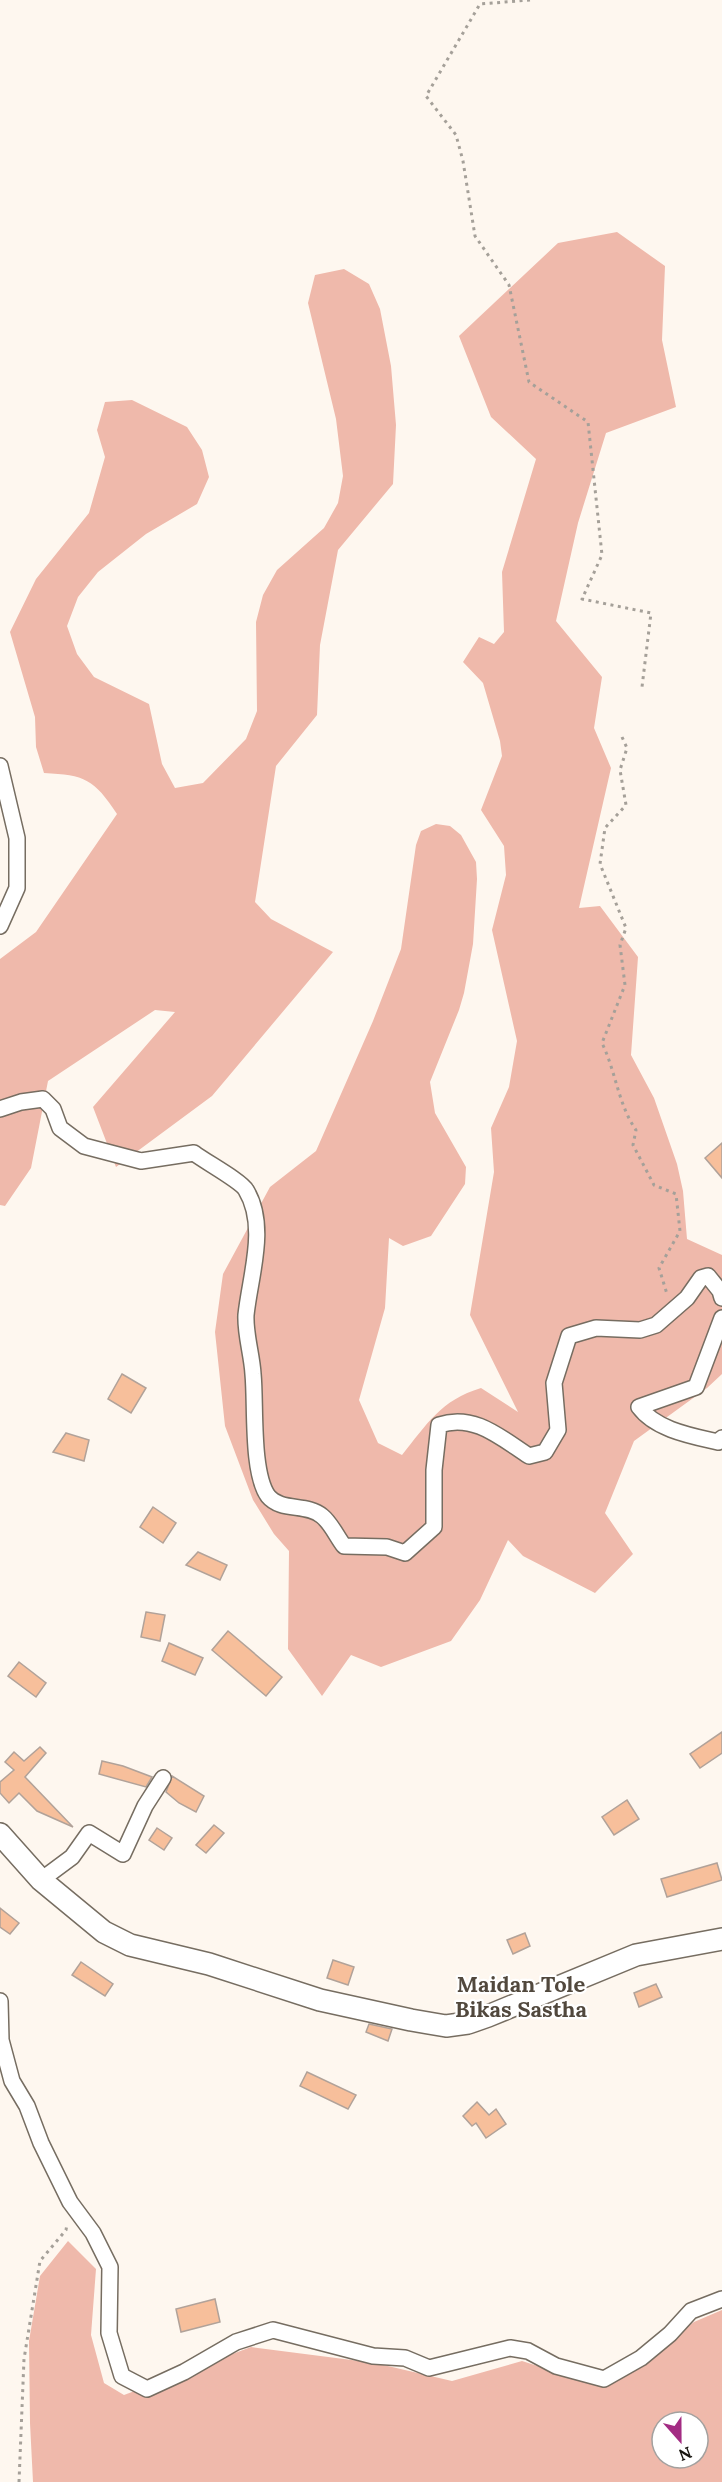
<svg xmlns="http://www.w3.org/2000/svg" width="722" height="2482" viewBox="0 0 722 2482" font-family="Lora,serif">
  <rect width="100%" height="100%" fill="#fef7ef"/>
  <g fill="#efb9ab" fill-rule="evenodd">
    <path d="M617 232 665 266 662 340 676 407 606 433 578 523 556 621 602 677 594 728 611 768 579 908 600 906 638 957 631 1055 654 1098 677 1164 683 1191 687 1239 722 1255V1374L707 1388 634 1441 605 1513 633 1554 595 1593 523 1556 508 1540 480 1600 451 1641 381 1667 351 1655 322 1696 288 1649 289 1551 274 1534 253 1500 225 1426 215 1332 223 1274 270 1187 316 1151 373 1021 401 949 416 845 421 831 436 824 450 826 461 835 476 862 477 879 473 944 464 993 459 1010 430 1082 435 1113 466 1167 465 1184 431 1236 403 1246 389 1238 385 1308 359 1400 378 1443 402 1455C427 1424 441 1400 481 1388L518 1412 470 1315 494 1172 491 1128 509 1087 517 1041 492 930 506 875 504 846 481 810 502 756 500 741 483 683 463 662 479 637 494 644 504 632 502 572 536 459 491 417 459 336 558 243Z"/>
    <path d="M344 269 369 284 380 309 391 366 396 425 393 484 338 550 320 645 317 715 276 766 255 902 271 919 333 952 212 1096 116 1167 93 1107 175 1012 155 1010 48 1081 31 1168 5 1206 0 1205V959L36 932 117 814C94 779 85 775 44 773L36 747 35 717 10 632 36 579 89 513 105 457 97 430 105 402 132 400 187 427 202 450 209 477 197 504 146 534 98 572 78 597 67 626 77 654 94 677 149 704 162 764 175 788 203 783 246 739 257 711 256 622 263 595 277 570 324 528 338 503 343 476 336 419 308 303 315 275Z"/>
    <path d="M68 2241 96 2269 91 2335 104 2383 124 2395 251 2347 375 2363 452 2381 522 2361 603 2387 694 2322 722 2310V2482H33L30 2423 29 2341 40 2276ZM662 2422H698V2458H662Z"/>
  </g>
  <g fill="#f7bf9b" stroke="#b1a299" stroke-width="1.5">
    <path d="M722 1143V1178L705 1158Z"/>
    <path d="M122 1374 146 1388 131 1413 108 1399Z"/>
    <path d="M66 1433 89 1440 84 1461 53 1452Z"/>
    <path d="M153 1507 176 1523 163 1543 140 1527Z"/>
    <path d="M198 1552 227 1565 220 1580 186 1565Z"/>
    <path d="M146 1612 165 1615 160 1641 141 1637Z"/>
    <path d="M228 1631 282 1677 266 1696 212 1650Z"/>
    <path d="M169 1643 203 1658 195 1675 162 1661Z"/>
    <path d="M19 1662 46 1683 36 1697 8 1676Z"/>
    <path d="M722 1732V1753L700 1768 690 1754Z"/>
    <path d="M40 1747 46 1753 25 1777 73 1827 37 1811 19 1793 9 1803 0 1793V1782L14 1770 5 1762 14 1752 24 1761Z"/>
    <path d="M102 1761 123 1766 152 1777 146 1787 99 1774Z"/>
    <path d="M172 1776 204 1796 196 1812 179 1803 166 1792Z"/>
    <path d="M627 1800 639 1819 614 1835 602 1817Z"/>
    <path d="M214 1825 224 1833 206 1853 196 1845Z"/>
    <path d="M157 1828 172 1838 164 1850 149 1840Z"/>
    <path d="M717 1863 722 1880 667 1897 661 1879Z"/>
    <path d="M0 1908 19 1923 10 1934 0 1927Z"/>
    <path d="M525 1933 530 1946 513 1954 507 1940Z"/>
    <path d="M333 1960 354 1967 348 1985 327 1978Z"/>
    <path d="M81 1962 113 1984 105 1996 72 1975Z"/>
    <path d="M656 1984 662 1997 639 2007 634 1993Z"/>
    <path d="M369 2024 392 2029 388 2041 366 2032Z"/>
    <path d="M307 2072 356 2095 348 2109 300 2086Z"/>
    <path d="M477 2102 489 2115 496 2109 506 2124 486 2138 476 2123 472 2126 463 2116Z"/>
    <path d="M215 2299 220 2322 181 2332 176 2309Z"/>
  </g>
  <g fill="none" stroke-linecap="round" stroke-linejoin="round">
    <defs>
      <g id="street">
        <path d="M0 766 17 838V888L0 926"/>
        <path d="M0 1109 21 1102 43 1099 53 1109 60 1128 84 1146 141 1161 194 1153C204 1161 241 1181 246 1190 268 1226 250 1276 246 1315 245 1334 252 1355 253 1374 256 1404 251 1472 268 1496 281 1512 307 1503 322 1516 331 1523 337 1537 344 1546L387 1547 405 1553 434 1527V1470L439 1425C474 1413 501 1438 529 1456L545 1452 558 1430 554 1383 569 1336 596 1328 640 1330 656 1325 687 1298 701 1278 708 1276 720 1291 722 1298"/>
        <path d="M722 1318 696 1387 639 1407C656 1430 692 1436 718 1442L722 1438"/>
        <path d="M41 1880 72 1857 89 1833 123 1854 145 1806 163 1778"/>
        <path d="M0 2001 1 2040 12 2081 27 2106 41 2143 70 2202 93 2233 110 2267 109 2333 122 2376 147 2389 184 2372 236 2342 273 2330 373 2356 405 2358 429 2368 510 2348 528 2351 556 2366 604 2379 641 2358 670 2334 691 2311 722 2299"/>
      </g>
      <path id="secondary" d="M0 1834 41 1880 104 1932 130 1945 209 1964 320 2000 411 2020 446 2026 468 2023 488 2016 636 1955 722 1939"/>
    </defs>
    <use href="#street" stroke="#766d61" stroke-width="18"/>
    <use href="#secondary" stroke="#766d61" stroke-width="24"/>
    <g stroke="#a5a099" stroke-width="3" stroke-dasharray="3 4.5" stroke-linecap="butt">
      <path d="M530 0 480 4 426 96 456 135 463 161 475 236 509 285 529 382 588 422 602 555 582 599 651 613 642 687"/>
      <path d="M622 737 627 748 620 770 626 805 605 828 600 864 626 928 620 945 625 985 602 1043C616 1072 618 1104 636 1130L633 1145 654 1185 676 1194 680 1231 659 1268 667 1294"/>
      <path d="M19 2482 24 2359 40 2261 66 2230 67 2224"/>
    </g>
    <use href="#street" stroke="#fff" stroke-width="15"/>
    <use href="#secondary" stroke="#fff" stroke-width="21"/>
  </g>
  <g text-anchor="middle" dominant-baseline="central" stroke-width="4.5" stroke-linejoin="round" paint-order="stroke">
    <g font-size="22" font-weight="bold" fill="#51483d" stroke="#fff">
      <text x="521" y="1984">Maidan Tole<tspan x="521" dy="25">Bikas Sastha</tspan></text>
    </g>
  </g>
  <g transform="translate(680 2440) rotate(159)"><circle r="28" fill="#ffffff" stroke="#a3a19f" stroke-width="1.5"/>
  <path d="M0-4.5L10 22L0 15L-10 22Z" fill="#a32c83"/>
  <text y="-9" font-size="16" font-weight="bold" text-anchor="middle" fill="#181510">N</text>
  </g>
</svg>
